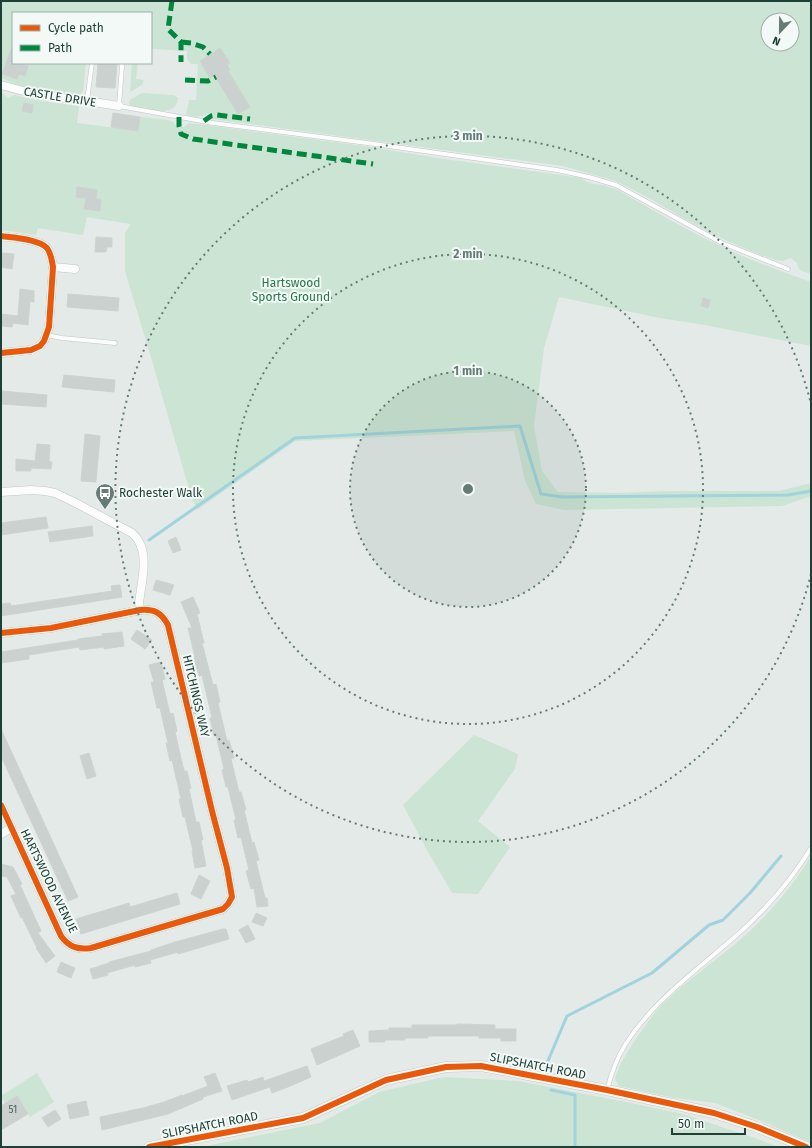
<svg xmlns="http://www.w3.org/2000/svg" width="812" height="1148" viewBox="0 0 812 1148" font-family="'Fira Sans',sans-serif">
  <rect width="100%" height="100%" fill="#e4eae7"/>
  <g fill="#cbe4d3" fill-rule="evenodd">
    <path d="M3 1H811V274C804 272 798 271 797 263L791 258 783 261 775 260 753 252 723 239 694 224 645 196 616 181 563 166 213 119 209 113C200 118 195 117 186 115L189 100H196L198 64H191L187 59V51L151 49V13H13V63H86L83 91 80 95 22 87 1 78V7ZM768 20H792V44H768ZM220 48 229 63 227 65 230 70 228 71 250 107 238 114 214 76 210 78 200 61Z"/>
    <path d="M132 63H138L136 79 144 80 142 85 130 92Z"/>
    <path d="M1 92 8 98 15 95 35 100 79 106 77 123 138 131 140 117 169 120 173 122 176 126 184 127 189 123 206 125 364 146 444 159 582 178C588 184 595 184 603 185 607 186 611 188 616 189 651 209 686 230 723 247 751 261 781 271 811 282V346L705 325 660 318 559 297 544 348 534 426 542 471 558 492 618 493 665 491H779L811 483V496L782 506 564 510 536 504 525 481 514 431 295 441 197 510 191 496 153 364 125 271V233L131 224 87 217 83 235 38 228 36 235 1 230Z"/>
    <path d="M142 93 174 95 178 98C177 119 145 109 131 107L129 103 130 100Z"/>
    <path d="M474 735 518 754 515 769 478 821 510 847 478 894 452 893 427 850 403 805Z"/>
    <path d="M811 856V1143L764 1122 715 1103 675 1098 619 1086 615 1079C619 1064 627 1053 636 1039 644 1027 653 1014 664 1003 690 977 723 956 750 931 773 909 795 883 811 856Z"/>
    <path d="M37 1073 54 1102 30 1117 17 1096 5 1103 2 1098H1V1096Z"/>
    <path d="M444 1077 518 1081 631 1103 683 1114 755 1138 778 1147H201L320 1123 379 1092Z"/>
  </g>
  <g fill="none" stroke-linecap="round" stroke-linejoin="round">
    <g stroke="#a0d3dc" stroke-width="3">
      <path d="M149 540 295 438 520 426 541 494 563 497 788 495 811 491"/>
      <path d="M551 1072 547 1063 567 1016 652 973 709 925 723 920 750 893 781 856"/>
      <path d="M551 1090 575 1095V1147"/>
    </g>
  </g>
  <g fill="#cad1cf" stroke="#cdd3d0">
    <path d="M12 47H13V63H21L28 66 25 76 19 74 17 79 2 74Z"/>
    <path d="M220 48 230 63 227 65 230 70 228 71 250 107 238 114 214 75 210 78 200 61Z"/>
    <path d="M98 63H117L115 88 96 87Z"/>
    <path d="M24 103 33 105 32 113 22 111Z"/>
    <path d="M113 113 140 117 138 131 111 127Z"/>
    <path d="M77 187 97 190 96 199 101 200 100 211 84 209 86 198 76 197Z"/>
    <path d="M96 237 112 238V247H107L106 252H95Z"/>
    <path d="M1 253 14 254 12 269 1 267Z"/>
    <path d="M20 289 34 291V302L30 301 28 325 13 323 12 327 1 326V314L18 316Z"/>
    <path d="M68 294 119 298 118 311 67 307Z"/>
    <path d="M703 298 710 300 708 308 701 306Z"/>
    <path d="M64 375 115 380 114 392 62 387Z"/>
    <path d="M1 391 47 395 46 407 1 404Z"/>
    <path d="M85 434 100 436 96 482 81 481Z"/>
    <path d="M37 444 50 445 49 461 52 462 51 469 31 468V471H16V459L35 461Z"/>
    <path d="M46 517 48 528 1 535V523Z"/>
    <path d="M92 526 93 536 50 542 48 532Z"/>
    <path d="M176 537 181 550 173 553 168 541Z"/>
    <path d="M156 580 174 585 170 595 153 590Z"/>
    <path d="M120 585 122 597 1 616V604L10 603 11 606 112 591 111 586Z"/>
    <path d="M193 597 200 613 197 614 204 643H202L213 685 216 684 220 702 218 703 227 741 229 740 234 758 231 759 239 792H241L246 810H244L252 843 254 842 259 860 256 861 265 898H267L268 906 257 907 254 888 251 889 246 871 249 870 241 837 238 838 234 820H236L228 787H226L222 770 224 769 216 735 214 736 210 718H212L202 675 199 676 194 658 195 657 188 628H192L181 602Z"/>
    <path d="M137 630 152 640 145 649 131 639Z"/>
    <path d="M122 632 124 646 104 649V647L80 650 79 647 29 655V659L1 663V652L78 640V639L102 636V634Z"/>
    <path d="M161 662 165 679 162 680 170 714 173 713 177 731 175 732 184 771H187L191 788 189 789 196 822H199L203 840H201L206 866 195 868 192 851H193L185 817H183L179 799H181L172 760 170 761 166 743H168L160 708H157L151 682H154L149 665Z"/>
    <path d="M1 729 78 897 68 901 1 756Z"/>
    <path d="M89 753 96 776 87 779 80 756Z"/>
    <path d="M1 864 13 867 22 884 20 885 41 931 38 933 55 956 46 963 36 948H37L22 917 21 918 11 896 16 894 7 877 1 876Z"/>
    <path d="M199 875 210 881 201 899 191 894Z"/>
    <path d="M177 893 180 904 81 934 76 919 129 903 130 907Z"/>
    <path d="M256 913 267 918 263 926 252 922Z"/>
    <path d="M248 925 255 939 246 943 239 930Z"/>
    <path d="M223 929H226L229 939 178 954V952L150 960 151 963 135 967V965L107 973 108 975 93 979 90 969 109 963V962L151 951V950L175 942Z"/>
    <path d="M61 962 75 968 71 978 57 972Z"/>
    <path d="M457 1024 495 1025V1029H516V1041H501V1038H479V1036H428V1038H405V1040H385V1042H369V1031L389 1030V1028H412V1025H457Z"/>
    <path d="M353 1030 360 1046 317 1065 311 1049 344 1036 343 1034Z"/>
    <path d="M307 1066 311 1077 288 1087 272 1093 270 1087 232 1100 227 1086 247 1080 248 1082 263 1077 264 1081Z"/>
    <path d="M215 1073 222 1091 203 1097V1099L168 1114 102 1130 100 1117 143 1108 164 1102 182 1095V1096L208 1086 204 1077Z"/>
    <path d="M17 1096 28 1114 1 1130V1106Z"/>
    <path d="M86 1101 89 1115 70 1119 67 1105Z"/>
    <path d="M55 1110 61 1119 48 1127 42 1118Z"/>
  </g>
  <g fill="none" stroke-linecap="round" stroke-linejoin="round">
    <defs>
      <g id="service">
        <path d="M121 63 122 66 119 106 213 123 367 143 557 170 589 177 616 185 722 243 788 269"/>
        <path d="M87 101 92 63"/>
        <path d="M46 335 62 338 115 343"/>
        <path d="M607 1090C611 1075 616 1059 625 1045 656 996 706 964 748 925 772 902 794 876 811 848"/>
      </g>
      <g id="minor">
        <path d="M1 85 38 95 87 101 119 106"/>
        <path d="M1 236C14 238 38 239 47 248 51 253 52 261 53 267L49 327 44 341 40 346 31 350 1 353"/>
        <path d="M53 267 75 269"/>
        <path d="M1 492 31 490 45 491 55 493 74 502 132 533C134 535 137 538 138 540 149 556 141 585 139 603L140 610"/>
        <path d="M1 633 51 628 140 610C154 609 161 612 168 625L212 811 227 868 232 897 228 904 223 909 91 948C78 950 69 947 61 936L1 805"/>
        <path d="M1 834 11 828"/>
      </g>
      <path id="tertiary" d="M149 1147 303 1118 386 1080 446 1067 481 1066 607 1090 714 1113 757 1127 806 1147"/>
    </defs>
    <use href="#service" stroke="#c1c7c4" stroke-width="5"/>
    <use href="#minor" stroke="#c1c7c4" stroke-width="9"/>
    <use href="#tertiary" stroke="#c1c7c4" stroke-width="11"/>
    <use href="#service" stroke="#fbfcfb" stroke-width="4"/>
    <use href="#minor" stroke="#fbfcfb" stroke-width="8"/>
    <use href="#tertiary" stroke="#fbfcfb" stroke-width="10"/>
    <g stroke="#00873e" stroke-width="5" stroke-dasharray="10 5" stroke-linecap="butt">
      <path d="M172 1 168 29 181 42V62"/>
      <path d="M181 42 191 43 203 47 210 54"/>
      <path d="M185 80 208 81 216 77"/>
      <path d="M179 117V126L181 134 193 139 373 164"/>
      <path d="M204 121 211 116 217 115 250 119"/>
    </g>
    <defs>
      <g id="cycleway">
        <path d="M1 236C14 238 38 239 47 248 51 253 52 261 53 267L49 327 44 341 40 346 31 350 1 353"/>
        <path d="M1 633 51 628 140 610C154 609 161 612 168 625L212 811 227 868 232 897 228 904 223 909 91 948C78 950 69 947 61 936L1 805"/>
        <path d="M149 1147 303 1118 386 1080 446 1067 481 1066 607 1090 714 1113 757 1127 806 1147"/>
      </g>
    </defs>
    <use href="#cycleway" stroke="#f2f9f6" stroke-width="8"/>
    <use href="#cycleway" stroke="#e8590c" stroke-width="6"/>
  </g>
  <circle cx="468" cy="489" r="118" fill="#647c75" fill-opacity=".12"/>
  <g fill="none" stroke="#647c75" stroke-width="2" stroke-dasharray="2 4">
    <circle cx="468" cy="489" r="118"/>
    <circle cx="468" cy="489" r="235"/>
    <path d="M811 574A353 353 0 1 1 811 404"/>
  </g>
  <defs>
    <symbol id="bus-pin" viewBox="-11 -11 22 30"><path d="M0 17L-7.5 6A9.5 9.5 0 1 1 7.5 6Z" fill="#647c75" stroke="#f2f9f6"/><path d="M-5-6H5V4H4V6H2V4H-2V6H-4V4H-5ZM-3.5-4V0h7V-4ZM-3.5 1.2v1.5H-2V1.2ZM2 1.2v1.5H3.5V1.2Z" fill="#fff"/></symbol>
  </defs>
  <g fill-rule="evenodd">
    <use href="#bus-pin" x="94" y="482" width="22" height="30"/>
  </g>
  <g text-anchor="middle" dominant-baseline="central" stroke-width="4" stroke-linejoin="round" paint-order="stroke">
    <g font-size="10" fill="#4b655e">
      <text x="13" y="1110">51</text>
    </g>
    <g font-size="12" fill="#1f4037" stroke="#f2f9f6">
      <text transform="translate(60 97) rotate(9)">CASTLE DRIVE</text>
      <text transform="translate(196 696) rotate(77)">HITCHINGS WAY</text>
      <text transform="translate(49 881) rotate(64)">HARTSWOOD AVENUE</text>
      <text transform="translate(538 1066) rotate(11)">SLIPSHATCH ROAD</text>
      <text transform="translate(210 1125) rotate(-11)">SLIPSHATCH ROAD</text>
    </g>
    <g font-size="12" fill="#257a48" stroke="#f2f9f6">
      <text x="291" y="283">Hartswood<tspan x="291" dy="14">Sports Ground</tspan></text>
    </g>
    <g font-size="12" fill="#1f4037" stroke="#f2f9f6" text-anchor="start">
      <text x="119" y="493">Rochester Walk</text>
    </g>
  </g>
  <circle cx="468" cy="489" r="6" fill="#647c75" stroke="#f2f9f6" stroke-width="2"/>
  <g font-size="12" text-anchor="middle" font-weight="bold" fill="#647c75" stroke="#f2f9f6" stroke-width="4" stroke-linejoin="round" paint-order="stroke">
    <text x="468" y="140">3 min</text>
    <text x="468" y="258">2 min</text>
    <text x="468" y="375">1 min</text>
  </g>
  <rect width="812" height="1148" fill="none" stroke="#1f4037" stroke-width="4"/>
  <rect x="12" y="12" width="140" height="52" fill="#f2f9f6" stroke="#9eafaa"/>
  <rect x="20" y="25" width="20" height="6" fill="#e8590c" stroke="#9eafaa"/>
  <text x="48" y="32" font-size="12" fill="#1f4037">Cycle path</text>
  <rect x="20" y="45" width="20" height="6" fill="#00873e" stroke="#9eafaa"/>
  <text x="48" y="52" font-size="12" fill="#1f4037">Path</text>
  <g transform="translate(780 32) rotate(202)"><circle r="19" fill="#f2f9f6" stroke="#9eafaa"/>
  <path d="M0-3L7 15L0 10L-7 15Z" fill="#647c75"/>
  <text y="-6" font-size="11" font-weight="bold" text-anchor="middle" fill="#1f4037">N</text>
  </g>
  <path d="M672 1128v6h73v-6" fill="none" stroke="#1f4037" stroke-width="2"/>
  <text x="678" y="1128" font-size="12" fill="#1f4037" stroke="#f2f9f6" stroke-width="3" paint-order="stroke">50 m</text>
</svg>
